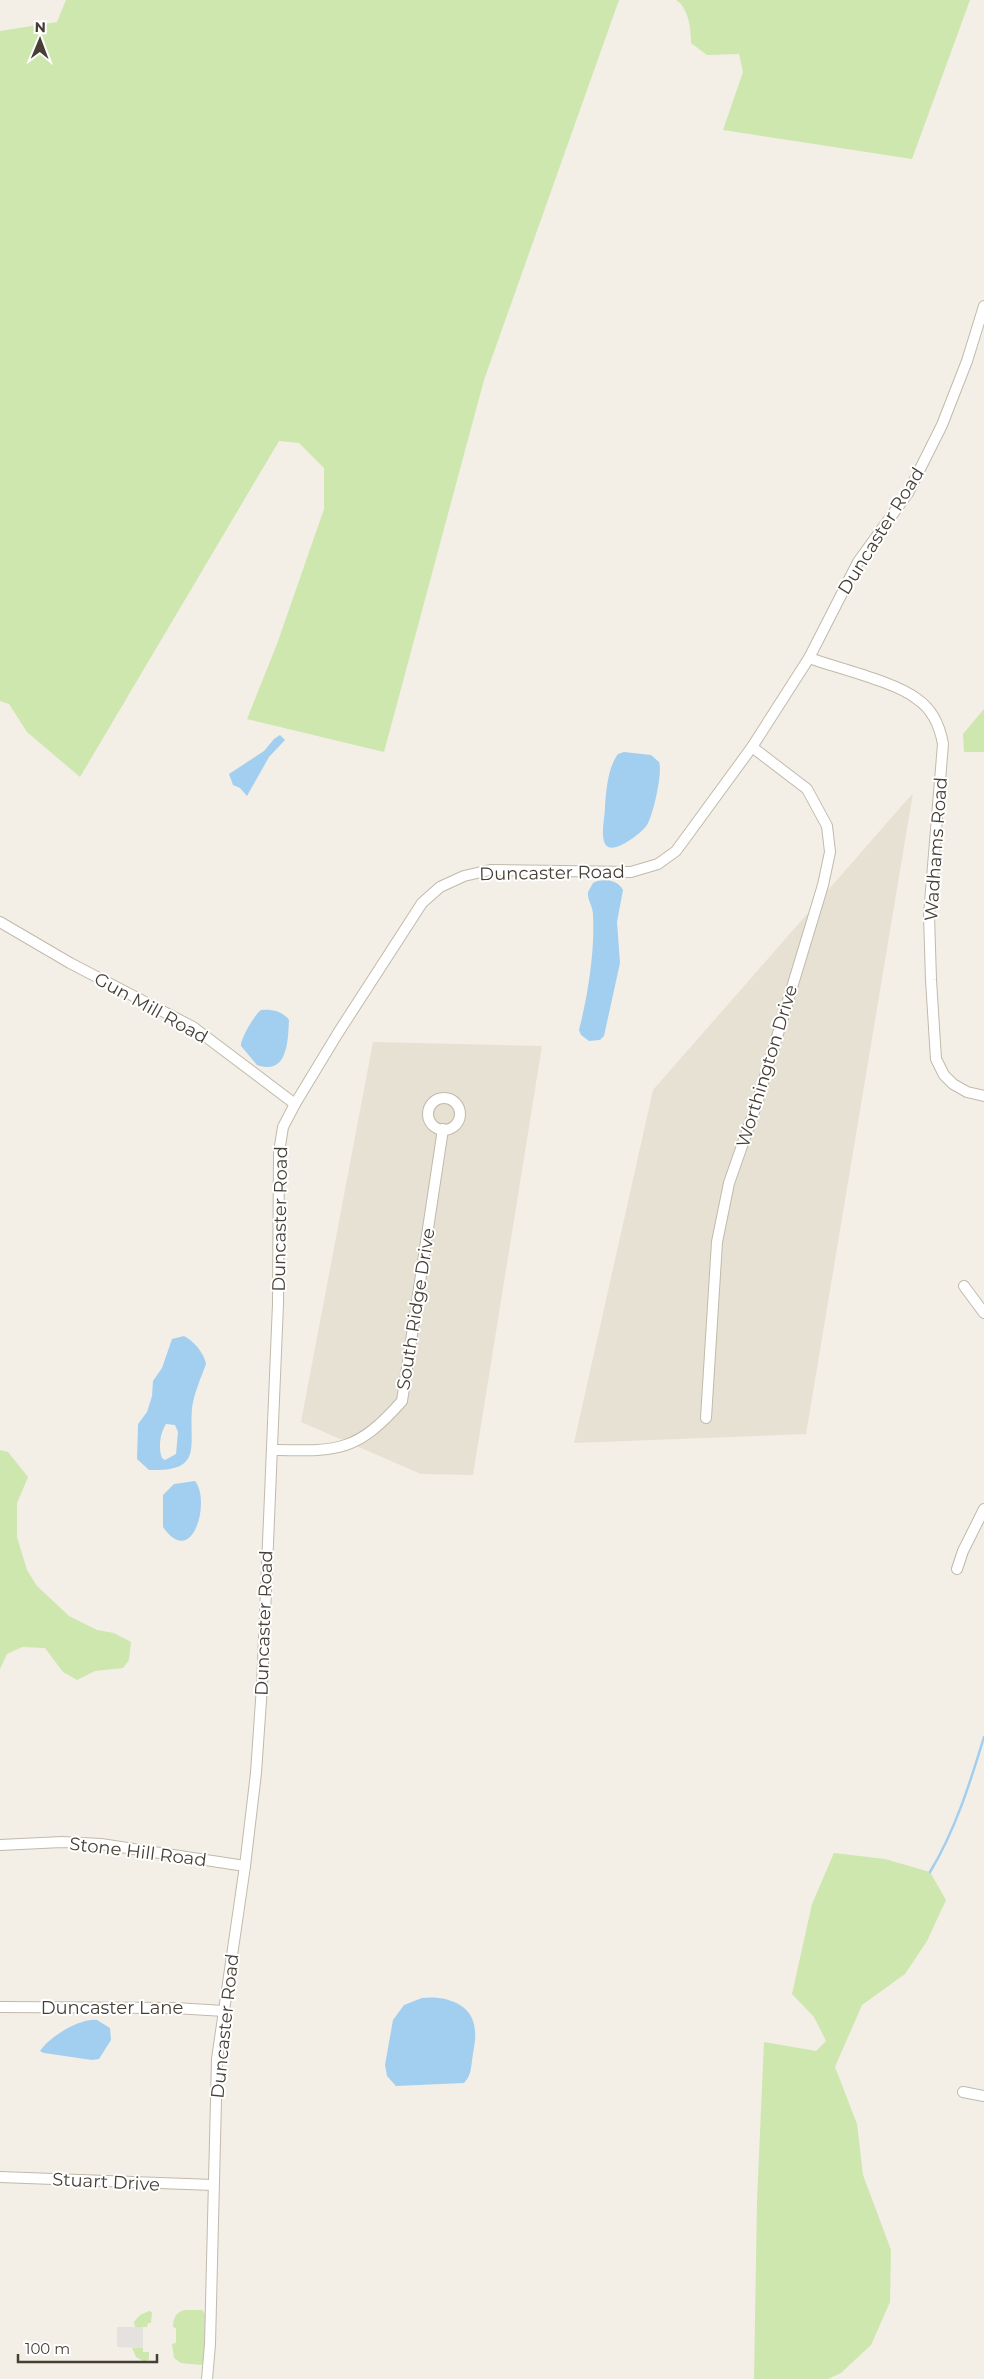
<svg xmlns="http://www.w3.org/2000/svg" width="984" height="2379" viewBox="0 0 984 2379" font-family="Montserrat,sans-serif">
  <rect width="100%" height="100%" fill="#f3efe6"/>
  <g fill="#e7e1d4">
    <path d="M913 793 806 1434 574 1443 653 1090Z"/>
    <path d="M373 1042 542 1046 473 1475 421 1474 301 1422Z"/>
  </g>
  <g fill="#cde7ae">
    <path d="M66 0H619L484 380 384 752 247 719 277 644 324 509V468L299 443 279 441 80 777 27 732 9 704 0 701V31L57 22Z"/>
    <path d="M676 0H970L912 159 723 130 743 72 739 54 707 55 691 43C691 30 689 8 676 0Z"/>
    <path d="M984 709V752H964L963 734Z"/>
    <path d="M0 1450 8 1452 28 1477 17 1503V1537L27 1570 37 1586 69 1616 97 1630 114 1633 131 1642 129 1660 123 1668 95 1671 77 1680 63 1672 45 1648 22 1647 7 1654 0 1669Z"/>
    <path d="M834 1853 885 1859 930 1872 946 1900 927 1941 905 1974 862 2005 835 2067 857 2124 863 2175 891 2250 890 2302 871 2345 841 2373 828 2379H754L757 2200 764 2042 816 2051 826 2041 814 2017 792 1994 812 1904Z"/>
    <path d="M184 2310H202L205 2314 204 2361 201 2365 181 2363 174 2358 172 2344 176 2343V2328L173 2327C173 2319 175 2313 184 2310Z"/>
    <path d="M149 2311 152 2312 151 2323H148L147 2327H135L134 2322 140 2315Z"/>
    <path d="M132 2348H143V2352H149V2359L145 2362 136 2357Z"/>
  </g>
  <path fill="#e4e1de" d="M117 2327H143V2348L117 2347Z"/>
  <g fill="#a2cff0" fill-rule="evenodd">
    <path d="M280 735 285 740 269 757 247 796 240 788 233 785 229 774 264 751 274 739Z"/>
    <path d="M624 752 651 755 659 762C663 772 653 816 647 825 642 833 608 860 604 841 601 831 605 817 605 807 606 791 608 767 618 754Z"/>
    <path d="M597 881C607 879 618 880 623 890L617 922 620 963 604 1036 600 1040 589 1041 581 1035 579 1030C588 995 595 951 593 915 593 906 587 900 588 892L593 883Z"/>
    <path d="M261 1010C271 1009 283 1011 289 1020 288 1040 288 1076 257 1065L241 1046C240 1039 255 1014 261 1010Z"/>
    <path d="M184 1336C194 1341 204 1353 206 1364 201 1378 194 1393 192 1408 189 1447 204 1472 149 1470L137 1459 138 1424 147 1412 152 1396 153 1381 162 1368 172 1339ZM166 1424 175 1425 178 1432 176 1454 165 1460 162 1458C158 1448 160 1433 166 1424Z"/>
    <path d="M195 1481C211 1500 193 1570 163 1527V1495L174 1484Z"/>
    <path d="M422 1998C444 1995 474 2003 475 2031 476 2038 474 2047 473 2054 471 2065 472 2075 464 2083L396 2086 387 2076 385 2065 393 2020 404 2005Z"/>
    <path d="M97 2020 110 2028 111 2040 99 2059 92 2060 44 2053 40 2051C49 2037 80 2018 97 2020Z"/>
  </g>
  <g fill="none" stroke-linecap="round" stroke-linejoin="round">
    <path stroke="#a2cff0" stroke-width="2.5" d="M930 1872C955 1831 970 1783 984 1737"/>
    <defs>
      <g id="minor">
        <path d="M809 658C837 668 896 682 917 699 932 709 940 727 943 744L929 915 931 980 936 1059 944 1075 953 1084 967 1092 984 1096"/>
        <path d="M0 922 70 963 193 1027 295 1104"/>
        <circle cx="444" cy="1114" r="16"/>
        <path d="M964 1286 984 1313"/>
        <path d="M706 1418 717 1242 729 1183 757 1103 823 885 830 852 827 826 807 789 752 747"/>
        <path d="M272 1450C338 1451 356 1453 402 1401L443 1129"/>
        <path d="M957 1569 963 1551 984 1509"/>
        <path d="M0 1845 62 1842 101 1844 245 1866"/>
        <path d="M0 2007 175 2008 224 2011"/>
        <path d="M963 2092 984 2096"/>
        <path d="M0 2177 213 2185"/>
        <path d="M207 2379 210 2344 217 2059 245 1866 256 1773 262 1686 278 1304 279 1152 283 1127 295 1104 338 1033 422 903 440 887 464 876 490 870 631 872 658 864 676 851 752 747 809 658 858 562 908 493 942 425 967 361 984 306"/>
      </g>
    </defs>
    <use href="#minor" stroke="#c1baab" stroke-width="12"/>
    <use href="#minor" stroke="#fff" stroke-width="10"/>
  </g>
  <g text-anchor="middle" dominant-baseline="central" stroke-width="4" stroke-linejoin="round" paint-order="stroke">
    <g font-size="18" fill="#453f35" stroke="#fff">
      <text transform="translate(881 531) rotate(-58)">Duncaster Road</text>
      <text transform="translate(936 849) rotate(-86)">Wadhams Road</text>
      <text transform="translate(552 873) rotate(-1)">Duncaster Road</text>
      <text transform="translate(151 1008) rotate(29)">Gun Mill Road</text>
      <text transform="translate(767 1066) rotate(-73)">Worthington Drive</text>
      <text transform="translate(280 1219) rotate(-89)">Duncaster Road</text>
      <text transform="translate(416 1309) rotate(-81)">South Ridge Drive</text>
      <text transform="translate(264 1623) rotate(-88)">Duncaster Road</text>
      <text transform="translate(138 1852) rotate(7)">Stone Hill Road</text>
      <text x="112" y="2008">Duncaster Lane</text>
      <text transform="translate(225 2026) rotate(-84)">Duncaster Road</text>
      <text transform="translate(106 2182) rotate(3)">Stuart Drive</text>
    </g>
  </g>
  <g transform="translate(40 40) rotate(1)" stroke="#ffffff" stroke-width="4" paint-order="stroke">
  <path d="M0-4L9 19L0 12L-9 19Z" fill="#453f35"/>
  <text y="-8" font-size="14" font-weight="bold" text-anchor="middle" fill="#453f35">N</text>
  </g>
  <path d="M18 2354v8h139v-8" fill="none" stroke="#453f35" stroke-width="2.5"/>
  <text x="25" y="2354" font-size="15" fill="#453f35" stroke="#ffffff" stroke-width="4" paint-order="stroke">100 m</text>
</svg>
